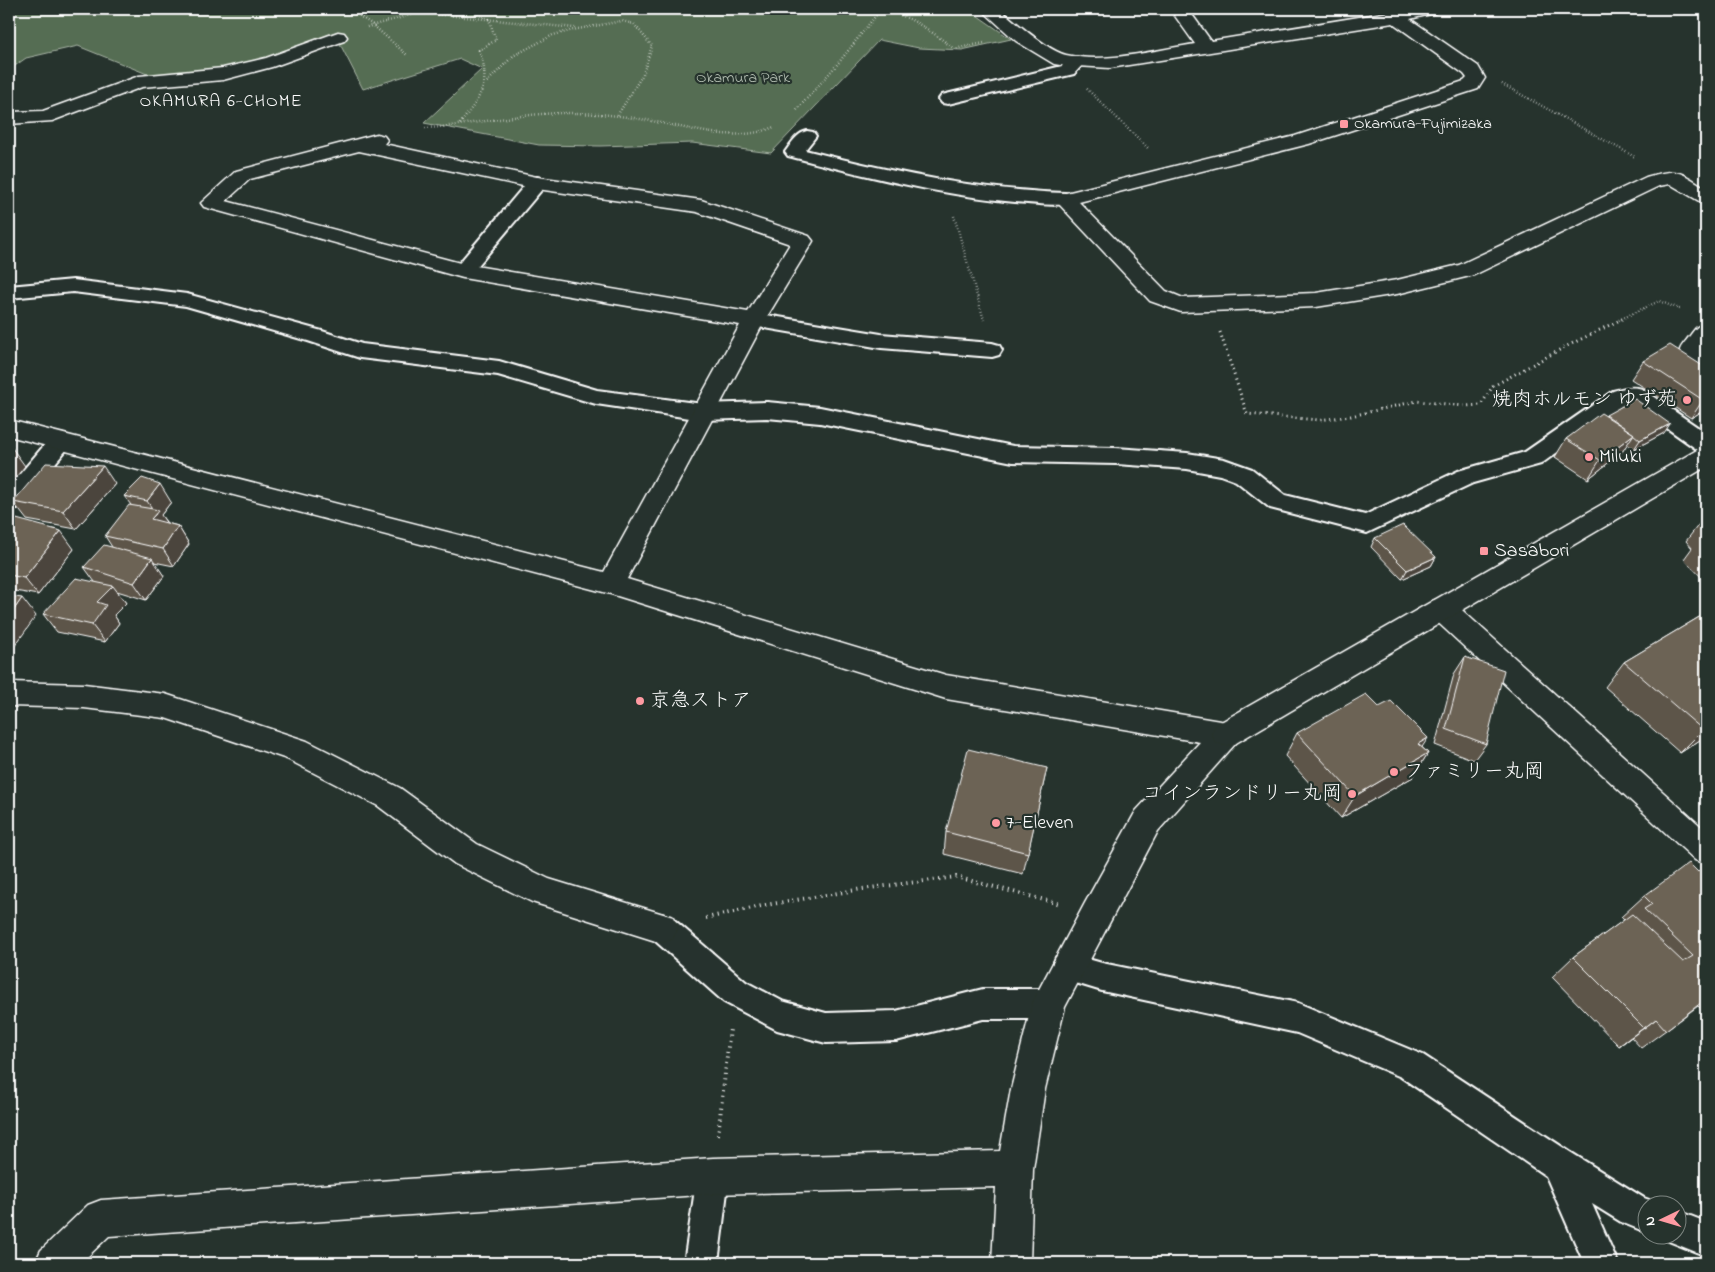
<svg xmlns="http://www.w3.org/2000/svg" width="1715" height="1272" viewBox="0 0 1715 1272" font-family="'Indie Flower','Klee One',sans-serif">
  <rect width="100%" height="100%" fill="#26332d"/>
  <filter id="ink" filterUnits="userSpaceOnUse"><feTurbulence type="fractalNoise" baseFrequency=".02" numOctaves="2"/><feDisplacementMap in="SourceGraphic" scale="10" xChannelSelector="R" yChannelSelector="G"/><feConvolveMatrix kernelMatrix="1 2 1 2 8 2 1 2 1" color-interpolation-filters="sRGB"/></filter>
  <g filter="url(#ink)">
    <path fill="#556d52" stroke="#aab6a8" d="M9 9H968L1011 39 962 50 919 48 879 40 771 153 692 143 600 146 539 145 424 123 482 69 460 59 363 89 338 40 245 66 157 78 78 46 26 58 9 70Z"/>
    <g fill="none" stroke-linecap="round" stroke-linejoin="round">
      <defs>
        <g id="service">
          <path d="M1077 57 1083 58 1085 62 1074 74 948 104 942 103 939 99 942 95 1062 66 1071 58Z"/>
          <path d="M807 131 813 132 816 136 805 150C891 172 976 190 1065 193L1072 195 1074 199 1072 203C1054 207 1033 203 1015 202 938 195 862 175 788 156L785 152C791 144 797 133 807 131Z"/>
          <path d="M537 177 544 179 546 183 544 187 470 275 463 277 456 275 453 271 456 267 530 179Z"/>
          <path d="M73 280 187 294 322 331 362 344 499 361 597 390 703 404 767 402 820 407 1013 446 1116 448 1187 453 1224 459 1252 469 1285 495 1365 515 1458 471 1525 452 1613 391C1623 388 1632 386 1642 389L1706 433V452L1698 450 1630 402H1627L1541 464 1473 483 1367 533 1270 508 1236 481 1220 475 1187 469 1116 464 1013 462 820 423 767 418 703 420 596 404 498 375 360 358 308 341 186 306 73 292 9 298V286Z"/>
          <path d="M754 313 881 334 992 343 999 345 1002 350 999 355 992 357 881 348 747 325 744 320 747 315Z"/>
          <path d="M60 434 68 436 71 442 68 448 17 508 9 510V487L52 436Z"/>
          <path d="M662 914 672 918 746 982 782 1001 826 1013 896 1011 983 989H1049L1060 994 1064 1004 1060 1014 1049 1019H983L896 1041 826 1043 777 1030 724 1002 652 938 647 928 652 918Z"/>
          <path d="M1067 953 1102 963 1298 1003 1423 1055 1570 1152 1644 1198 1660 1204H1648V1233L1621 1222 1592 1204 1618 1263H1584L1546 1176 1401 1077 1297 1033 1102 991 1056 977 1052 967 1056 957Z"/>
          <path d="M713 1160 725 1164 729 1176 718 1263H684L697 1176 701 1164Z"/>
          <path d="M1678 1211 1706 1222V1256L1666 1240 1664 1234H1678Z"/>
        </g>
        <g id="minor">
          <path d="M981 9H1000C1014 21 1048 51 1066 55 1106 64 1155 50 1195 44L1170 9H1188L1211 41 1408 9H1438L1435 13 1410 19 1478 66 1485 78 1478 89 1309 144 1079 202 1166 291 1183 298 1316 293 1397 280 1459 265 1646 177C1679 168 1678 171 1706 188V203L1699 201 1670 184 1659 186 1474 275 1397 294 1316 307 1181 312 1150 301 1058 203 1055 199 1058 195 1295 136 1464 81 1467 78 1464 74 1393 23 1110 68 1060 65 1054 64 1016 41Z"/>
          <path d="M338 32 344 33 347 37 344 41 272 67 223 80 142 87 52 121 9 124V112L43 111 139 76 223 68 266 58Z"/>
          <path d="M377 134 384 136 387 140 384 144 537 177 701 200 809 236 813 241 765 320 627 579 946 675 1226 722 1236 725 1241 734 1236 743 1158 831 1065 1007 1045 1089 1033 1169 1030 1263H992L996 1187 713 1194 109 1236 81 1263H35L41 1250 88 1205 101 1200 713 1158 1000 1151 1011 1089 1032 1004 1037 993 1085 903 1136 811 1200 742 946 699 611 594 9 436V420L604 572 740 325 463 278 204 207 201 203 236 171ZM359 151 537 189 697 212 790 244 748 312 464 264 226 201 250 179Z"/>
          <path d="M1706 323V346L1702 354 1706 356V375C1696 372 1676 363 1680 350 1681 346 1686 341 1689 337 1694 330 1697 325 1706 323Z"/>
          <path d="M1442 598 1452 601 1706 831V864L1695 860 1432 617 1428 609 1432 601Z"/>
          <path d="M9 682 84 684 165 694 307 741 400 788 477 844 549 879 673 917 678 928 673 939 662 943 532 902 455 864 378 806 287 759 165 718 84 708 9 706Z"/>
        </g>
        <path id="tertiary" d="M1706 447V467L1236 743 1226 746 1216 743 1211 734 1216 725 1697 450Z"/>
      </defs>
      <use href="#service" stroke="#fff" stroke-width="4"/>
      <use href="#minor" stroke="#fff" stroke-width="3"/>
      <use href="#tertiary" stroke="#fff" stroke-width="3"/>
      <g stroke="#fff" stroke-width="2.5" stroke-dasharray="0.5 2.5" stroke-linecap="butt">
        <path d="M354 9 358 15 373 25 408 56"/>
        <path d="M884 9C911 17 932 31 954 49L984 43"/>
        <path d="M367 27 414 14H434L575 28"/>
        <path d="M487 82 513 56 553 35 578 29 622 21 634 24 652 46 643 74 617 116"/>
        <path d="M1502 84 1635 157"/>
        <path d="M1087 89 1149 149"/>
        <path d="M797 110 840 61 881 9"/>
        <path d="M460 124C480 97 492 84 479 50L496 40 489 19 465 9"/>
        <path d="M425 128C464 126 502 117 542 114 581 111 623 115 662 123 699 131 738 142 774 127"/>
        <path d="M954 216 984 320"/>
        <path d="M1619 320 1659 301 1682 310"/>
      </g>
      <path stroke="#fff" stroke-width="3" stroke-dasharray="1 4" stroke-linecap="butt" d="M1220 332 1247 414 1319 420 1351 416 1417 401 1465 406 1481 405 1493 386 1563 348 1622 319"/>
      <g stroke="#fff" stroke-width="4" stroke-dasharray="1 4.5" stroke-linecap="butt">
        <path d="M706 918 766 905 862 889 956 877 1060 904"/>
        <path d="M718 1135 730 1029"/>
      </g>
      <use href="#service" fill="#26332d" fill-rule="evenodd"/>
      <use href="#minor" fill="#26332d" fill-rule="evenodd"/>
      <use href="#tertiary" fill="#26332d" fill-rule="evenodd"/>
    </g>
    <g fill="#5d5549" stroke="#fff">
      <path d="M1643 361 1706 368V409L1691 418 1631 379Z"/>
      <path d="M1606 415 1664 433 1634 449 1627 444 1622 452 1588 479 1555 457 1566 439 1605 416Z"/>
      <path d="M115 484 76 529 27 520 13 502Z"/>
      <path d="M124 496 171 502 161 515 167 523 178 526 189 544 174 566 154 562 164 576 146 600 117 591 126 603 114 615 119 623 105 642 57 632 43 614 95 582 84 567 112 547 105 536 131 505Z"/>
      <path d="M1706 515V582L1684 559 1692 548 1686 541Z"/>
      <path d="M9 517 74 549 38 595 9 590Z"/>
      <path d="M1375 538 1436 557 1431 566 1402 579 1371 547Z"/>
      <path d="M1706 613V736L1680 753 1605 687 1624 662Z"/>
      <path d="M1465 657 1486 744 1474 760 1435 745 1454 674Z"/>
      <path d="M1379 707 1428 753 1413 777 1341 818 1285 756 1297 733Z"/>
      <path d="M1047 768 1023 874 944 854 946 832Z"/>
      <path d="M1706 867V1014L1698 1006 1666 1030 1641 1048 1631 1037 1619 1046 1552 977 1573 957 1624 920 1621 917 1644 896 1698 872Z"/>
    </g>
    <g fill="#4c453c" stroke="#fff">
      <path d="M1706 398V409L1691 418 1703 400Z"/>
      <path d="M1670 424 1664 433 1634 449 1640 440Z"/>
      <path d="M1634 434 1622 452 1588 479 1600 460Z"/>
      <path d="M12 448 25 466 9 486V452Z"/>
      <path d="M103 466 115 484 76 529 63 511Z"/>
      <path d="M160 484 171 502 161 515 170 528 151 519 156 514 147 501Z"/>
      <path d="M178 526 189 544 174 566 163 549Z"/>
      <path d="M61 531 74 549 38 595 24 578Z"/>
      <path d="M1436 557 1431 566 1402 579 1407 570Z"/>
      <path d="M152 558 164 576 146 600 134 583Z"/>
      <path d="M113 586 126 603 114 615 119 623 105 642 92 625 97 602Z"/>
      <path d="M22 598 36 616 9 654V617Z"/>
      <path d="M1706 727V736L1680 753Z"/>
      <path d="M1428 738 1413 761 1418 744Z"/>
      <path d="M1428 753 1413 777 1341 818 1355 796Z"/>
      <path d="M1656 1019 1631 1037 1619 1046 1644 1028Z"/>
    </g>
    <g fill="#6c6355" stroke="#fff">
      <path d="M1670 345 1706 368V398L1703 400 1643 361Z"/>
      <path d="M1635 399 1670 424 1640 440 1633 434H1634L1606 415Z"/>
      <path d="M1601 413 1634 434 1600 460 1566 439Z"/>
      <path d="M9 447 12 448 9 452Z"/>
      <path d="M46 463 103 466 63 511 13 502Z"/>
      <path d="M142 478 160 484 147 501 124 496Z"/>
      <path d="M129 505 159 510 151 519 178 526 163 549 105 536Z"/>
      <path d="M9 517 61 531 24 578 9 575Z"/>
      <path d="M1403 525 1436 557 1407 570 1375 538Z"/>
      <path d="M104 545 152 558 134 583 84 567Z"/>
      <path d="M76 578 113 586 97 602 106 605 92 625 43 614Z"/>
      <path d="M9 596 22 598 9 617Z"/>
      <path d="M1706 613V727L1703 730 1624 662Z"/>
      <path d="M1465 657 1504 670 1486 744 1446 729Z"/>
      <path d="M1366 694 1379 707 1391 701 1428 738 1418 744 1428 753 1355 796 1297 733Z"/>
      <path d="M968 749 1047 768 1028 853 946 832Z"/>
      <path d="M1689 863 1698 872 1705 866 1706 867V999L1666 1030 1656 1019 1644 1028 1573 957 1632 914 1683 962 1693 956 1644 909 1652 904 1644 896Z"/>
    </g>
  </g>
  <g fill="#ff9aa2" stroke="#26332d" stroke-width="2">
    <rect x="1339" y="119" width="10" height="10" rx="2.5"/>
    <circle cx="1687" cy="400" r="5"/>
    <circle cx="1589" cy="457" r="5"/>
    <rect x="1479" y="546" width="10" height="10" rx="2.5"/>
    <circle cx="640" cy="701" r="5"/>
    <circle cx="1394" cy="772" r="5"/>
    <circle cx="1352" cy="794" r="5"/>
    <circle cx="996" cy="823" r="5"/>
  </g>
  <g text-anchor="middle" dominant-baseline="central" stroke-width="4.5" stroke-linejoin="round" paint-order="stroke">
    <g font-size="16" fill="#b2bdb1" stroke="#26332d">
      <text x="743" y="78">Okamura Park</text>
    </g>
    <g font-size="16" fill="#fff" stroke="#26332d" text-anchor="start">
      <text x="1354" y="124">Okamura-Fujimizaka</text>
    </g>
    <g font-size="18" letter-spacing="1" fill="#fff" stroke="#26332d">
      <text x="221" y="102">OKAMURA 6-CHOME</text>
    </g>
    <g font-size="20" fill="#fff" stroke="#26332d" text-anchor="start">
      <text x="1677" y="400" text-anchor="end">焼肉ホルモン ゆず苑</text>
      <text x="1599" y="457">Miluki</text>
      <text x="1494" y="551">Sasabori</text>
      <text x="650" y="701">京急ストア</text>
      <text x="1404" y="772">ファミリー丸岡</text>
      <text x="1342" y="794" text-anchor="end">コインランドリー丸岡</text>
      <text x="1006" y="823">7-Eleven</text>
    </g>
  </g>
  <rect width="1715" height="1272" fill="none" stroke="#26332d" stroke-width="30"/>
  <rect x="15" y="15" width="1685" height="1242" fill="none" stroke="#fff" stroke-width="2" filter="url(#ink)"/>
  <g transform="translate(1662 1220) rotate(265)"><circle r="24" fill="#26332d" stroke="#7d8581"/>
  <path d="M0-4L9 19L0 12L-9 19Z" fill="#ff9aa2"/>
  <text y="-8" font-size="14" font-weight="bold" text-anchor="middle" fill="#ffffff">N</text>
  </g>
</svg>
